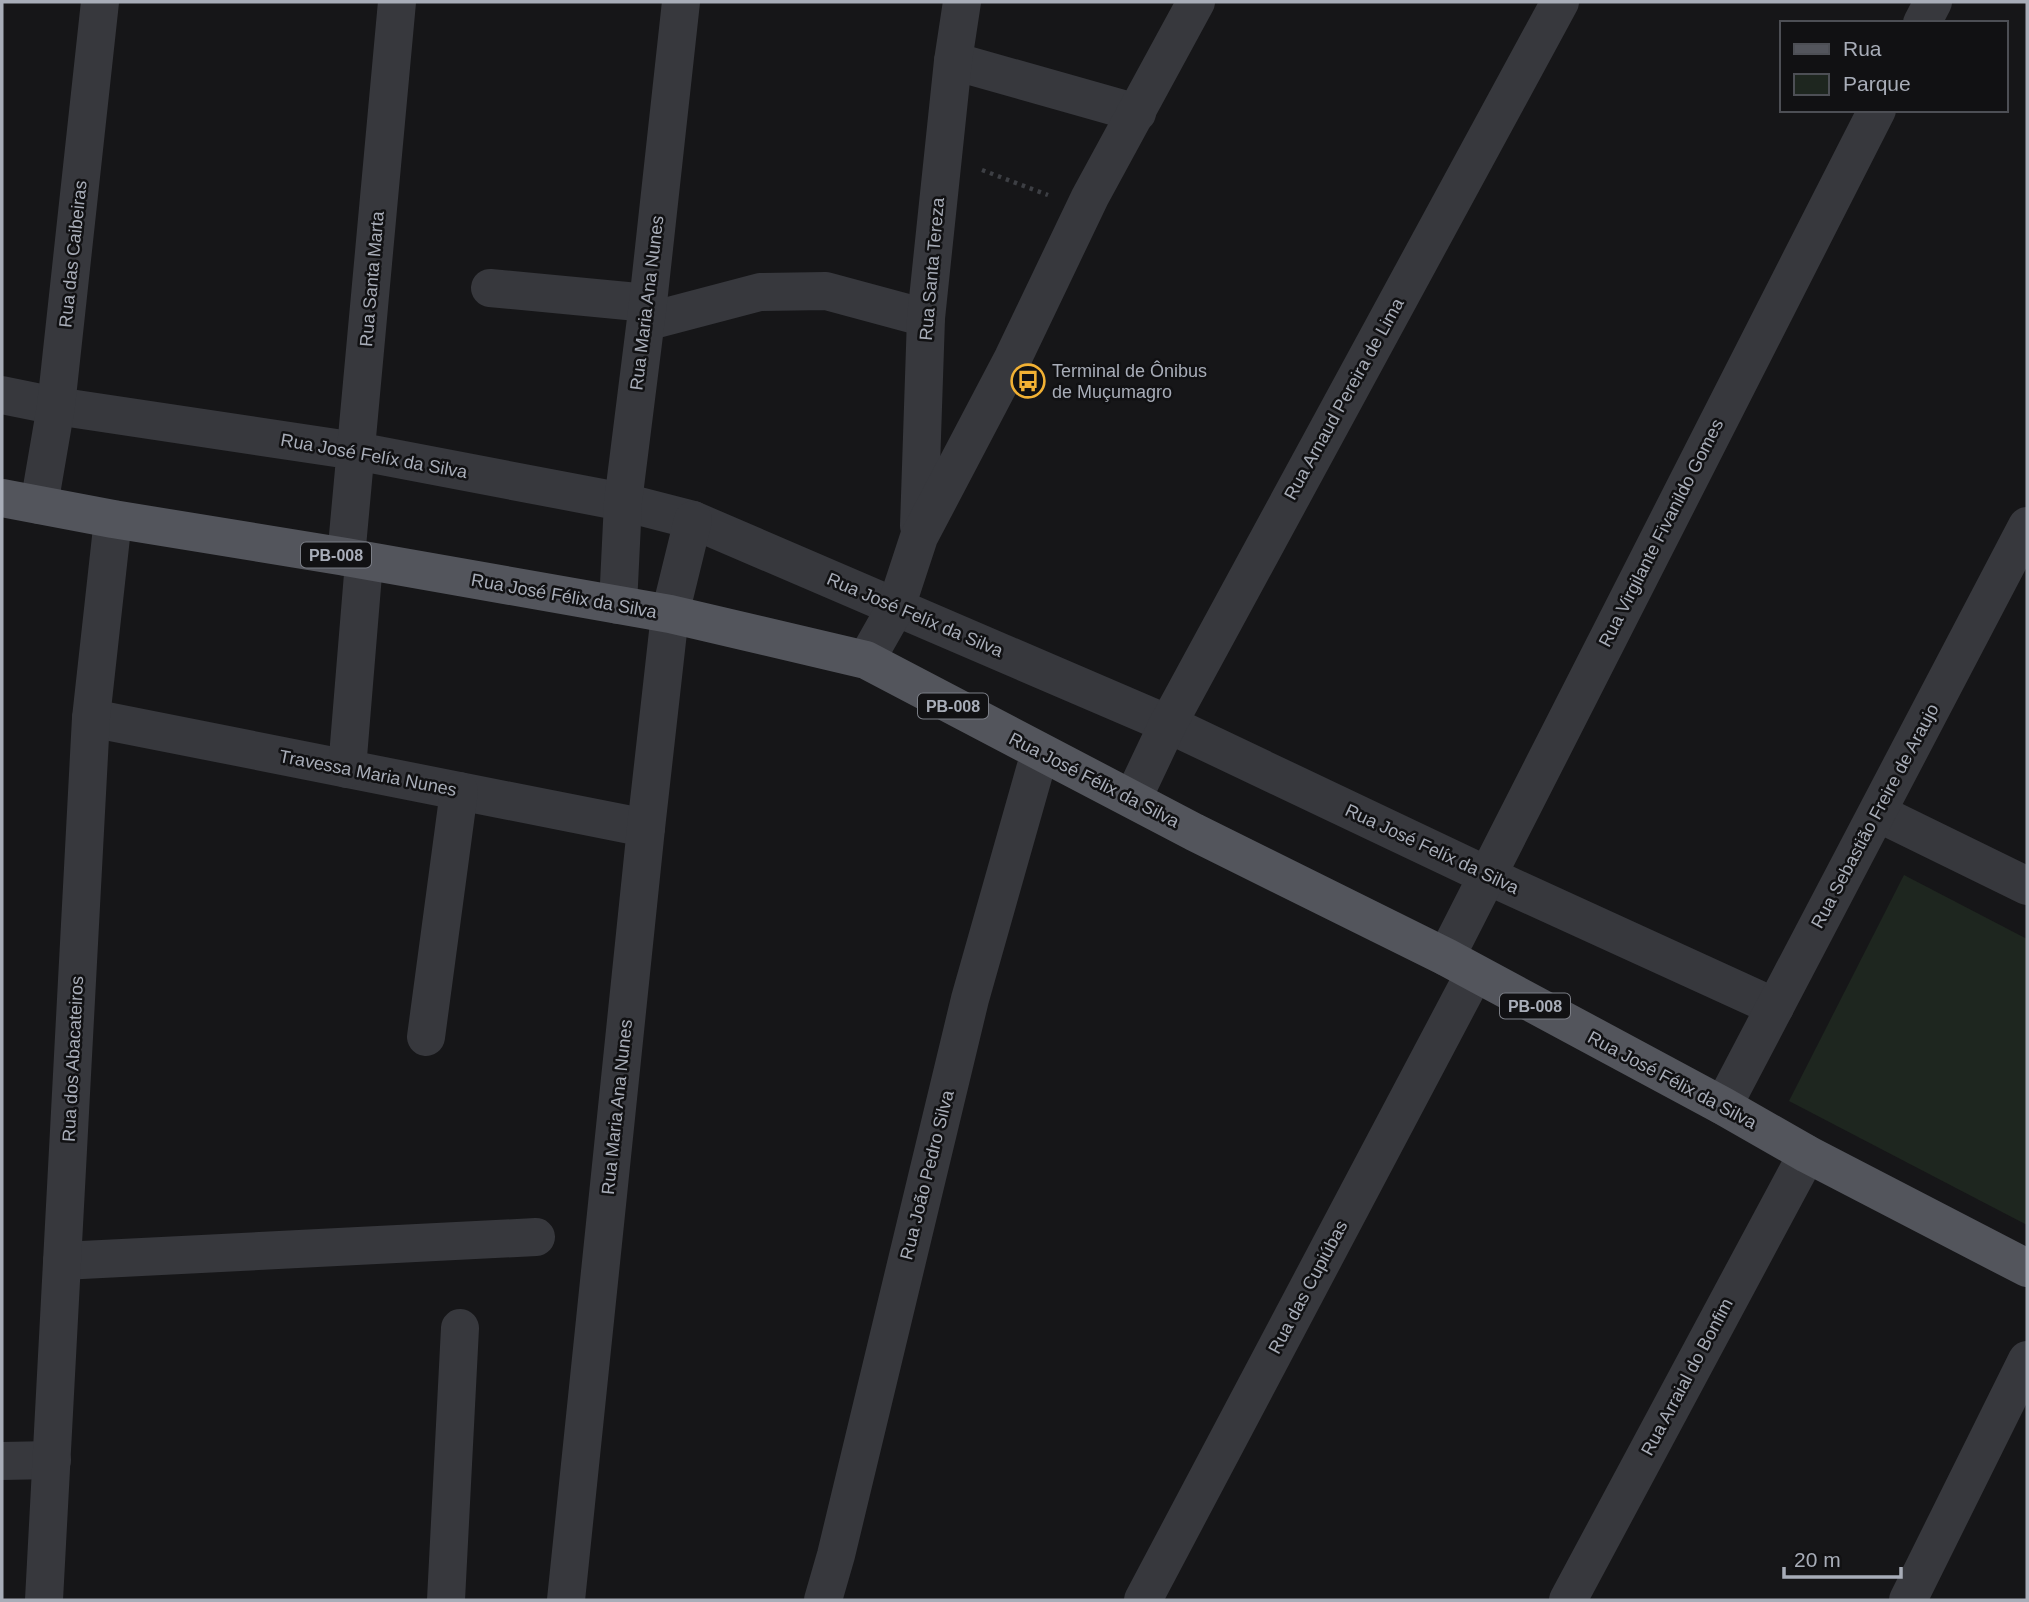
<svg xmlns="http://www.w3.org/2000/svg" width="2029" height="1602" viewBox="0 0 2029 1602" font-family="Arial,sans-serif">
  <rect width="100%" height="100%" fill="#161618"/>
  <path fill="#1e261f" d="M1904 875 2027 939V1225L1789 1101Z"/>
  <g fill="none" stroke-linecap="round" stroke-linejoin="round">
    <path stroke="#3d3f44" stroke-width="4.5" stroke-dasharray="3.5 5" stroke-linecap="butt" d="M982 170 1048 195"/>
    <g stroke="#37383d" stroke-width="38">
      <path d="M1922 23 1933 2"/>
      <path d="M953 61 1137 113"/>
      <path d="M490 288 648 303"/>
      <path d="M646 322 760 292 826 291 926 318"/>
      <path d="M2 395 56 406 356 451 623 502 693 520 1168 724 1486 875 1775 1007"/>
      <path d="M39 505 56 406 100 2"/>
      <path d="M919 526 926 318 953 61 962 2"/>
      <path d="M346 557 397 2"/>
      <path d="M618 605 623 502 648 303 681 2"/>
      <path d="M866 660 896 607 919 537 1013 358 1090 197 1196 2"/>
      <path d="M91 718 646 828"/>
      <path d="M347 769 364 562"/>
      <path d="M1133 798 1168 724 1560 2"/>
      <path d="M1878 813 2027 886"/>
      <path d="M1446 957 1877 110"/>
      <path d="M426 1037 459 791"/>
      <path d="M1723 1106 2027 526"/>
      <path d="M62 1261 536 1237"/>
      <path d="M2 1461 52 1460"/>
      <path d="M44 1600 91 718 113 519"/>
      <path d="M446 1600 460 1328"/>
      <path d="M566 1600 646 828 670 614 693 520"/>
      <path d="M823 1600 836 1555 970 999 1040 752"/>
      <path d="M1143 1600 1474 974"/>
      <path d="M1568 1600 1807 1154"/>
      <path d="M1908 1600 2027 1360"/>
    </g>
    <path stroke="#53555c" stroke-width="38" d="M2 498 113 519 346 557 670 614 866 660 1194 832 1446 957 1723 1106 1807 1154 2027 1268"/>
  </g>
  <defs>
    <symbol id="bus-ring" viewBox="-11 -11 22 22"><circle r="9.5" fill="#111113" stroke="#f2b134" stroke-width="1.5"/><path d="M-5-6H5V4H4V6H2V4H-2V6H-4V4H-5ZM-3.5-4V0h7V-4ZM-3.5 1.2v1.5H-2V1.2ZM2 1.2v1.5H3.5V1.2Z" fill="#f2b134"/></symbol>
  </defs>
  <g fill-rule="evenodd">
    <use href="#bus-ring" x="1009" y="362" width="38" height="38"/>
  </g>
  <g text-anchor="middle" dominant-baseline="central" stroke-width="5" stroke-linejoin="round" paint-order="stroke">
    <g fill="#111113" stroke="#7b7e86" stroke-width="2">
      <rect x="301" y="542.5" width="70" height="25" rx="5"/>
      <rect x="918" y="693.5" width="70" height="25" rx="5"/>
      <rect x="1500" y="993.5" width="70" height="25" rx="5"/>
    </g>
    <g font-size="16" font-weight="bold" fill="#a8adb8">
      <text x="336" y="555">PB-008</text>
      <text x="953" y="706">PB-008</text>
      <text x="1535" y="1006">PB-008</text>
    </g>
    <g font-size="18" fill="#a8adb8" stroke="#111113">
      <text transform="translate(73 254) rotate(-84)">Rua das Caibeiras</text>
      <text transform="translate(932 269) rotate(-85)">Rua Santa Tereza</text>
      <text transform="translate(372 279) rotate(-85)">Rua Santa Marta</text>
      <text transform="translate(647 303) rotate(-83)">Rua Maria Ana Nunes</text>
      <text transform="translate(1344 399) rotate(-61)">Rua Arnaud Pereira de Lima</text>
      <text transform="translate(374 456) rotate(10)">Rua José Felíx da Silva</text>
      <text transform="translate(1661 533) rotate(-63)">Rua Virgilante Fivanildo Gomes</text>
      <text transform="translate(564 596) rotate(10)">Rua José Félix da Silva</text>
      <text transform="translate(915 615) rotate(23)">Rua José Felíx da Silva</text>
      <text transform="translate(368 773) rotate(11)">Travessa Maria Nunes</text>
      <text transform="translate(1094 780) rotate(27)">Rua José Félix da Silva</text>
      <text transform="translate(1875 816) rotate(-62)">Rua Sebastião Freire de Araujo</text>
      <text transform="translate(1432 849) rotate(25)">Rua José Felíx da Silva</text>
      <text transform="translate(73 1059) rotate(-87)">Rua dos Abacateiros</text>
      <text transform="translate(1672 1080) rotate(28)">Rua José Félix da Silva</text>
      <text transform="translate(617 1107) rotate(-84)">Rua Maria Ana Nunes</text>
      <text transform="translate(927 1175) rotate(-76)">Rua João Pedro Silva</text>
      <text transform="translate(1308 1287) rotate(-62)">Rua das Cupiúbas</text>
      <text transform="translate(1687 1377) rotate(-62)">Rua Arraial do Bonfim</text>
    </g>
    <g font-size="18" fill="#a8adb8" stroke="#111113" text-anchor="start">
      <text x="1052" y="371">Terminal de Ônibus<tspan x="1052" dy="21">de Muçumagro</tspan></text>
    </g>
  </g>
  <rect width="2029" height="1602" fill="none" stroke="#a8adb8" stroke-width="7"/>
  <rect x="1780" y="21" width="228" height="91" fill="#111113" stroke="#4d4f55" stroke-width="2"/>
  <rect x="1794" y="44" width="35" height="10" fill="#53555c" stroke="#4d4f55" stroke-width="2"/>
  <text x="1843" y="56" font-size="21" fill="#a8adb8">Rua</text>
  <rect x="1794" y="74" width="35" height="21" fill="#1e261f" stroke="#4d4f55" stroke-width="2"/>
  <text x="1843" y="91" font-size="21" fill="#a8adb8">Parque</text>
  <path d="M1784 1567v10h117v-10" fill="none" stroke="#a8adb8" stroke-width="3.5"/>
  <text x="1794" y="1567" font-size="21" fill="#a8adb8" stroke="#111113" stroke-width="5" paint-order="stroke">20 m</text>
</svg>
